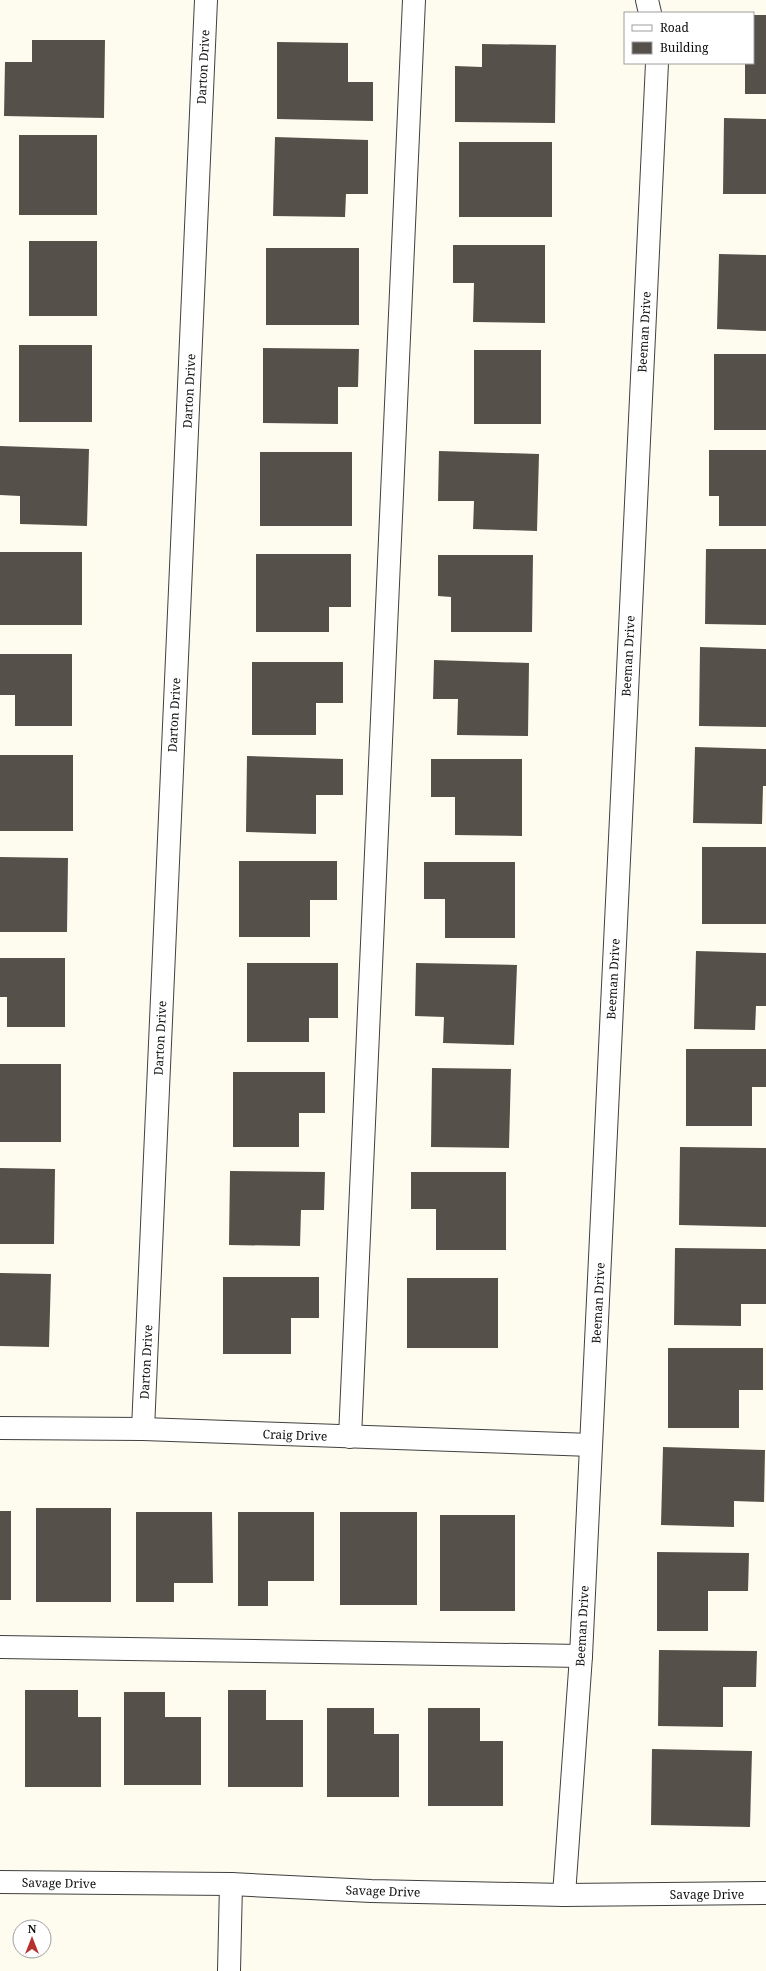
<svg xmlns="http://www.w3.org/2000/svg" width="766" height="1971" viewBox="0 0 766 1971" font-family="'Noto Serif',serif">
  <rect width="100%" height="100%" fill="#fefcef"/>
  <g fill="#56504a">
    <path d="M753 15H766V94H745V63H753Z"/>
    <path d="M32 40H105L104 118 4 116 5 62H32Z"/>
    <path d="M277 42 348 43V82H373V121L277 119Z"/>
    <path d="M482 44 556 45 555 123 455 122V66L482 67Z"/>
    <path d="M724 118 766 119V194H723Z"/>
    <rect x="19" y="135" width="78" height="80"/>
    <path d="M275 137 368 140V194H346L345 217 273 216Z"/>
    <rect x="459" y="142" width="93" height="75"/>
    <rect x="29" y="241" width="68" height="75"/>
    <path d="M453 245H545V323L473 322 474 283H453Z"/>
    <rect x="266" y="248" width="93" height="77"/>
    <path d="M719 254 766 255V331L717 329Z"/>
    <rect x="19" y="345" width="73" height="77"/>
    <path d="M263 348 359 349 358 387H338V424L263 423Z"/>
    <rect x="474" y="350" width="67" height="74"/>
    <rect x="714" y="354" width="52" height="76"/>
    <path d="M0 446 89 449 87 526 20 524V496L0 495Z"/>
    <path d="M709 450H766V526H719V496H709Z"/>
    <path d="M439 451 539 454 537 531 473 529 474 501H438Z"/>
    <rect x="260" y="452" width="92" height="74"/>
    <path d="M706 549H766V625L705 624Z"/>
    <rect x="0" y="552" width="82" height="73"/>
    <path d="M256 554H351V607H329V632H256Z"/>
    <path d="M438 555H533L532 632H451V597L438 596Z"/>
    <path d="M700 647 766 649V727L699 726Z"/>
    <path d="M0 654H72V726H15V695H0Z"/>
    <path d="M434 660 529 663 528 736 457 735 458 699H433Z"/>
    <path d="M252 662H343V703H316V735H252Z"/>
    <path d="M695 747 766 749V786H763L762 824 693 823Z"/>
    <rect x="0" y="755" width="73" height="76"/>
    <path d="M247 756 343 759V795H316V834L246 832Z"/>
    <path d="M431 759H522V836L455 835V797H431Z"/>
    <rect x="702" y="847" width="64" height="77"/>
    <path d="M0 857 68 858 67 932H0Z"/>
    <path d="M239 861H337V900H310V937H239Z"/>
    <path d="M424 862H515V938H445V899H424Z"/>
    <path d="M696 951 766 953V1006H756L755 1030 694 1029Z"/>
    <path d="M0 958H65V1027H7V997H0Z"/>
    <path d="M247 963H338V1018H309V1042H247Z"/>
    <path d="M416 963 517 965 514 1045 443 1043 444 1017 415 1016Z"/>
    <path d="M686 1049H766V1087H752V1126H686Z"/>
    <rect x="0" y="1064" width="61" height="78"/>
    <path d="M432 1068 511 1069 509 1148 431 1147Z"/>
    <path d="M233 1072H325V1113H299V1147H233Z"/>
    <path d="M680 1147 766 1148V1227L679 1225Z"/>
    <path d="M0 1168 55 1169 54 1244H0Z"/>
    <path d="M230 1171 325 1172 324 1210H301L300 1246 229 1245Z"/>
    <path d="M411 1172H506V1250H436V1209H411Z"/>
    <path d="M675 1248 766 1249V1304H741V1326L674 1325Z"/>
    <path d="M0 1273 51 1274 49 1347 0 1346Z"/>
    <path d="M223 1277H319V1318H291V1354H223Z"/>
    <rect x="407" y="1278" width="91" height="70"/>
    <path d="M668 1348H763V1390H739V1428H668Z"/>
    <path d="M663 1447 765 1450 764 1502 734 1501V1527L661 1525Z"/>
    <rect x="36" y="1508" width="75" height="94"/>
    <rect x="0" y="1511" width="11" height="89"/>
    <path d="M136 1512H212L213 1583H174V1602H136Z"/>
    <path d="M238 1512H314V1581H268V1606H238Z"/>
    <rect x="340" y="1512" width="77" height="93"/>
    <rect x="440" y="1515" width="75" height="96"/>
    <path d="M657 1552 749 1553 748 1591H708V1631H657Z"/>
    <path d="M659 1650 757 1651 756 1687H723V1727L658 1726Z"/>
    <path d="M25 1690H78V1717H101V1787H25Z"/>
    <path d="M228 1690H266V1720H303V1787H228Z"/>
    <path d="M124 1692H165V1717H201V1785H124Z"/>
    <path d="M327 1708H374V1734H399V1797H327Z"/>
    <path d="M428 1708H480V1741H503V1806H428Z"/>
    <path d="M652 1749 752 1751 750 1827 651 1825Z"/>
  </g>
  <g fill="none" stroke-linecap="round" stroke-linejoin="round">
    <defs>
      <g id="minor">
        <path d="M647 0 650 13"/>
        <path d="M0 1428 143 1429 591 1445"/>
        <path d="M143 1429 206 0"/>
        <path d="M350 1437 414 0"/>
        <path d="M0 1647 581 1656"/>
        <path d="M0 1882 231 1884 371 1891 564 1895 766 1893"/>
        <path d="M564 1895 581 1656 657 63"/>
        <path d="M229 1971 231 1884"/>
      </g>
    </defs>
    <use href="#minor" stroke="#404040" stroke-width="24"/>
    <use href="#minor" stroke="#fff" stroke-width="22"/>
  </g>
  <g text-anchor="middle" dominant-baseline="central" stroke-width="4" stroke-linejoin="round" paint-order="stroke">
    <g font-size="12" fill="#0d0d0d" stroke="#fff">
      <text transform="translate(203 67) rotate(-87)">Darton Drive</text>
      <text transform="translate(644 332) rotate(-87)">Beeman Drive</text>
      <text transform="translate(189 391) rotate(-87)">Darton Drive</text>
      <text transform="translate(628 656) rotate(-87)">Beeman Drive</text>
      <text transform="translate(174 715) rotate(-87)">Darton Drive</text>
      <text transform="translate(613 979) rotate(-87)">Beeman Drive</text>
      <text transform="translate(160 1038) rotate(-87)">Darton Drive</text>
      <text transform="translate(598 1303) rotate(-87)">Beeman Drive</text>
      <text transform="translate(146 1362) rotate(-87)">Darton Drive</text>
      <text transform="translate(295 1435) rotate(2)">Craig Drive</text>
      <text transform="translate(582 1626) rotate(-87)">Beeman Drive</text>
      <text transform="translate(59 1883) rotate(1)">Savage Drive</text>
      <text transform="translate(383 1891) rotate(2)">Savage Drive</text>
      <text x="707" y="1894">Savage Drive</text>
    </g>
  </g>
  <rect x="624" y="12" width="130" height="52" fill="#ffffff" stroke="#9e9e9e"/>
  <rect x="632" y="25" width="20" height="6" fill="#ffffff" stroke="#9e9e9e"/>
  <text x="660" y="32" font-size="12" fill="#0d0d0d">Road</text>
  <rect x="632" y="42" width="20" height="12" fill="#56504a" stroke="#9e9e9e"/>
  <text x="660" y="52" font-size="12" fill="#0d0d0d">Building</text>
  <g transform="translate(32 1939)"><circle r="19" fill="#ffffff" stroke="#9e9e9e"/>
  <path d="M0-3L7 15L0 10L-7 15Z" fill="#b7302c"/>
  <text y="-6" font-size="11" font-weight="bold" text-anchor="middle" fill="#0d0d0d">N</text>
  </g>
</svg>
